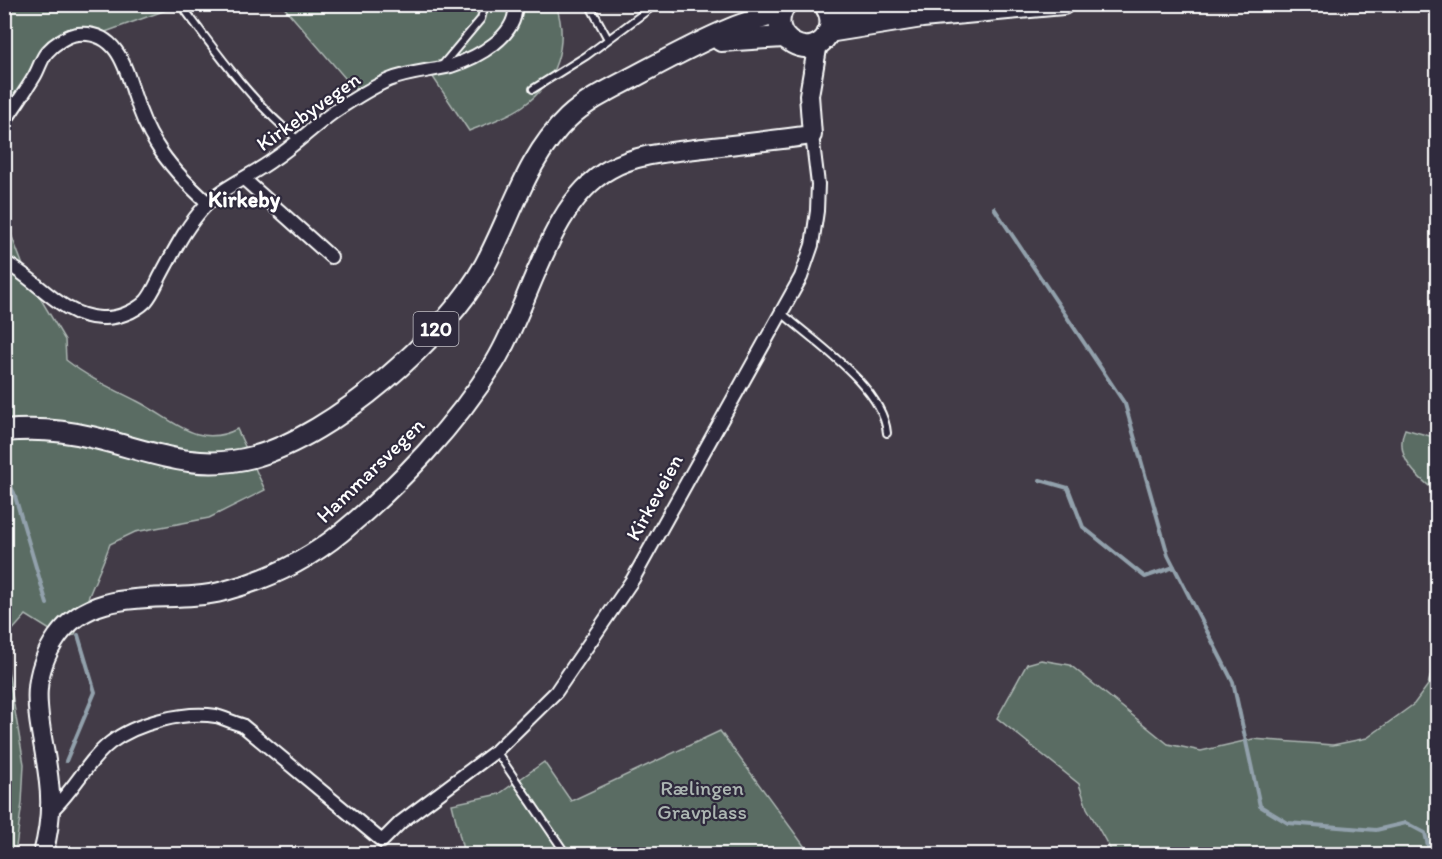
<svg xmlns="http://www.w3.org/2000/svg" width="1442" height="859" viewBox="0 0 1442 859" font-family="Itim,sans-serif">
  <rect width="100%" height="100%" fill="#423b47"/>
  <filter id="ink" filterUnits="userSpaceOnUse"><feTurbulence type="fractalNoise" baseFrequency=".0167" numOctaves="2"/><feDisplacementMap in="SourceGraphic" scale="12" xChannelSelector="R" yChannelSelector="G"/><feConvolveMatrix kernelMatrix="1 2 1 2 8 2 1 2 1" color-interpolation-filters="sRGB"/></filter>
  <g filter="url(#ink)">
    <g fill="#5a6c64" stroke="#acb6b2" stroke-width="1.5">
      <path d="M5 5H180L97 35 52 46 9 104 5 140Z"/>
      <path d="M282 5H556C569 43 557 82 523 106 508 117 486 124 469 131L431 74 358 93Z"/>
      <path d="M4 216 27 276 65 340 66 360C91 380 110 387 137 401 171 418 197 450 237 429L265 490 209 518 135 532 110 544C99 575 84 603 75 635L61 637 26 615 9 634 6 659 24 764 22 803 15 854H4Z"/>
      <path d="M1405 429 1437 438V492C1418 478 1393 457 1405 429Z"/>
      <path d="M1041 660 1070 665 1168 744 1201 751 1253 739 1333 745 1367 738 1414 704 1428 685 1434 662H1437V854H1113L1087 808 1079 784 997 718 1027 664Z"/>
      <path d="M720 731 810 854H464L452 804 499 794 544 762 571 801Z"/>
    </g>
    <g fill="none" stroke-linecap="round" stroke-linejoin="round">
      <g stroke="#92a1ac" stroke-width="4">
        <path d="M994 208 1125 404 1168 555 1233 682 1260 806 1288 823 1376 830 1406 823 1425 833 1430 854"/>
        <path d="M4 475 14 493 47 604"/>
        <path d="M1040 480 1068 488 1083 527 1145 577 1174 567"/>
        <path d="M66 761 95 692 78 635"/>
      </g>
      <defs>
        <g id="lane">
          <path d="M589 4 608 39"/>
          <path d="M666 4 677 8 688 4"/>
          <path d="M185 10C219 56 253 103 297 139"/>
          <path d="M440 68 481 19 485 4"/>
          <path d="M533 89 586 56 656 4"/>
          <path d="M783 314C816 343 883 387 887 433"/>
          <path d="M496 751 566 854"/>
        </g>
        <g id="street">
          <path d="M4 123C14 107 25 92 34 77 39 69 41 59 47 52 54 44 67 35 78 34 116 31 125 65 134 94 139 110 147 130 156 144 170 167 189 186 208 203"/>
          <path d="M244 179 331 257"/>
          <path d="M4 262C37 278 61 317 101 318 116 319 135 312 146 301 153 293 157 282 162 273 175 249 187 225 206 205 224 186 253 175 274 159 295 145 313 127 334 112 352 100 370 88 389 80 409 72 431 71 451 66 476 58 519 36 515 4"/>
          <path d="M50 812C73 792 87 761 110 743 136 723 184 711 216 716 224 718 234 723 242 725L382 841 401 822 496 751 556 692 633 579 801 277 812 245 817 211 818 184 812 135"/>
        </g>
        <path id="secondary" d="M43 854C49 831 52 806 49 783 44 729 22 687 57 637 96 582 168 606 224 591 267 580 308 560 342 532 399 485 456 425 495 362 531 303 549 202 610 169 639 153 672 152 704 148 740 144 776 140 812 135L809 95 818 43"/>
        <g id="primary">
          <path d="M786 4C761 38 815 66 829 31 832 22 830 12 824 4"/>
          <path d="M827 9 884 15"/>
          <path d="M828 32 922 17 1063 4"/>
          <path d="M721 41 784 37"/>
          <path d="M4 431C34 428 63 430 91 437 148 450 193 473 253 457 334 435 445 338 485 265 512 215 526 158 568 118 586 101 609 90 630 79 662 62 696 43 730 29 746 22 764 18 781 12"/>
        </g>
      </defs>
      <use href="#lane" stroke="#fff" stroke-width="10"/>
      <use href="#street" stroke="#fff" stroke-width="16"/>
      <use href="#secondary" stroke="#fff" stroke-width="22"/>
      <use href="#primary" stroke="#fff" stroke-width="24"/>
      <use href="#lane" stroke="#2f2a3d" stroke-width="6"/>
      <use href="#street" stroke="#2f2a3d" stroke-width="12"/>
      <use href="#secondary" stroke="#2f2a3d" stroke-width="18"/>
      <use href="#primary" stroke="#2f2a3d" stroke-width="20"/>
    </g>
  </g>
  <g text-anchor="middle" dominant-baseline="central" stroke-width="4.5" stroke-linejoin="round" paint-order="stroke">
    <rect fill="#2f2a3d" stroke="#c1bfc5" stroke-width="1.5" x="413.5" y="312" width="45" height="34" rx="4.5"/>
    <g font-size="20" font-weight="bold" fill="#fff">
      <text x="436" y="329">120</text>
    </g>
    <g font-size="21" fill="#fff" stroke="#2f2a3d">
      <text transform="translate(308 111) rotate(-35)">Kirkebyvegen</text>
      <text transform="translate(370 470) rotate(-44)">Hammarsvegen</text>
      <text transform="translate(654 497) rotate(-61)">Kirkeveien</text>
    </g>
    <g font-size="21" fill="#acb6b2" stroke="#2f2a3d">
      <text x="702" y="787">Rælingen<tspan x="702" dy="24">Gravplass</tspan></text>
    </g>
    <g font-size="22" font-weight="bold" fill="#fff" stroke="#2f2a3d">
      <text x="244" y="199">Kirkeby</text>
    </g>
  </g>
  <rect width="1442" height="859" fill="none" stroke="#2f2a3d" stroke-width="24"/>
  <rect x="12" y="12" width="1418" height="835" fill="none" stroke="#fff" stroke-width="2" filter="url(#ink)"/>
</svg>
